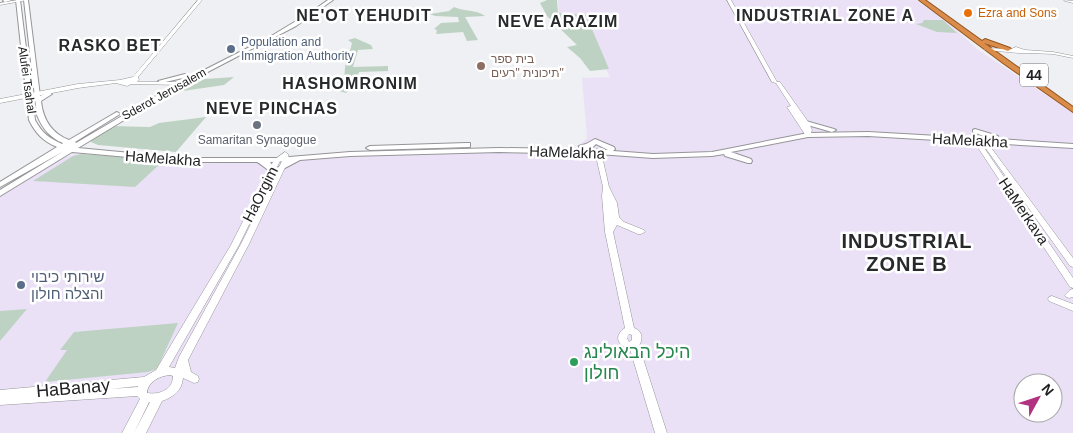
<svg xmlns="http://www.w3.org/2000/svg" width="1073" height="433" viewBox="0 0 1073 433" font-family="Arial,'Noto Sans Hebrew',sans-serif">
  <rect width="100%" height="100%" fill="#eff0f3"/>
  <path fill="#ebe1f7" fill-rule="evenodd" d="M558 0H916L952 26 977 49 1073 113V433H0V196L58 160 75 154 173 164 221 163 336 156 433 155 496 148 566 149 578 146 587 138 582 78 610 77 578 16 559 15ZM1023 383H1053V413H1023Z"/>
  <g fill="#bed2c3">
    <path d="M547 0H557L558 13 586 15 609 69 590 71 580 58 567 47 577 45 547 16 540 3Z"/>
    <path d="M454 7C465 12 475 9 485 16L465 17 478 40 467 41 463 32 436 34 437 30 434 29 441 23 459 22 458 17 435 16 430 14 449 11Z"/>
    <path d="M924 20H943L957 33 937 32 916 24 922 23Z"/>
    <path d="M355 38 371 45 373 49 358 50 353 67 388 66V71L359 72 353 87 346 93 339 91C347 82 343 74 346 63 347 56 351 50 352 43L348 40Z"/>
    <path d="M234 77 224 85 169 93 191 80Z"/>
    <path d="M206 117 176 152 98 145 91 142 92 138 112 126 150 127 159 123Z"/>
    <path d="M81 154 155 159 160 164 135 187 33 181 73 156Z"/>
    <path d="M27 309 0 341V311Z"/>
    <path d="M178 323 157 369 148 372 45 382 67 350H60L74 332Z"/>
  </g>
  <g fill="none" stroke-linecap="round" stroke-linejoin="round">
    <defs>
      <g id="tertiary">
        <path d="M18 0H27L0 5V3Z"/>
        <path d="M198 0H202L138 77 139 80 137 82H181L184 84 183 85 131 84 127 86 116 83 78 88 0 103V99L78 84 120 80 133 77Z"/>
        <path d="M727 0H731L777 82H780L809 123 812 130 810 136H806L787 107 791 106 776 83 772 82Z"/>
        <path d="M1064 0 1073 1V3L1065 1Z"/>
        <path d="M1016 47 1025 50 1053 52 1073 56V58L1053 54 1028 53H1019L986 50 984 49 986 48 1011 49Z"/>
        <path d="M974 135 976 136 1073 278V288L1070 287 971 137Z"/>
        <path d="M984 140 986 141 1073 258V267L1070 266 982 143V141Z"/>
        <path d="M598 150 601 152 609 187 617 203 619 217 624 222 644 230 645 232 641 234H638L617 225 613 232 634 328C643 331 643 339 639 346L667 433H655L630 349C618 346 613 336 625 328L605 232 602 196 603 187 595 152ZM629 334 632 335V340L629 342 627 338Z"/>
        <path d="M285 152 288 154 289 159 249 244 188 360 191 372 198 376 199 379 198 382 194 383 183 378C182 391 173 397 162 401L146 433H134L150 402H149L134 433H122L140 399 137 396 0 405V390L144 377 156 370 231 245 274 160ZM283 159 241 244 179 357 175 368 169 367 239 245 280 161ZM170 375 173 376C173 390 159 395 147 393 148 381 160 376 170 375ZM138 386V387L111 389Z"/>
        <path d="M1073 289V297L1069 298 1066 297 1065 295 1070 290Z"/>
        <path d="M1052 296 1073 304V311L1049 301 1048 299 1049 297Z"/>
      </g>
      <g id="secondary">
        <path d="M4 0H12L5 2 3 1Z"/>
        <path d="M16 0H20L35 120C42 133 49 138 62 144L63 143C50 138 42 128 37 115L24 0H28L40 96 49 92 52 94 41 101C43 119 51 133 69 140L115 113 117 112 120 114 75 142 76 143 173 86 273 35 311 12 328 0H333L296 26 177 88 78 148 184 158H277L350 152 499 148 579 149V146L586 144 595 139 614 147 615 149 613 151 653 154 712 152 808 133 868 132 991 139 973 132V130L975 129 998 136V139L1073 144V148L868 136 808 137 731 152 751 159 752 161 751 163H748L725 156 724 154 712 156 653 158 598 154 499 152 350 156 300 160 281 170H278L277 168 288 161 270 162 276 170 272 172C268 171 263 165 257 162H184L72 152 0 196V190L64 151 0 187V182L57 147C43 141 36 134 29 120ZM596 144 608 150 585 149 592 148Z"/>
        <path d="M185 74 188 76 187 77 161 83 158 81Z"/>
        <path d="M806 121 834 129 836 130 832 132 804 124 803 123Z"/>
        <path d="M467 143H470V147L370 150 366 148 370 146Z"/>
      </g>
      <path id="trunk" d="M919 0H925L982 41 985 39 1010 48 1011 49 1008 51 984 43 1073 107V112L1003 63Z"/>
    </defs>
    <use href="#tertiary" stroke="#959598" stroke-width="1"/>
    <use href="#secondary" stroke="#959598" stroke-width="2"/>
    <use href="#trunk" stroke="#935520" stroke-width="2"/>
    <use href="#tertiary" fill="#fff" fill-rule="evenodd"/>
    <use href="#secondary" fill="#fff" fill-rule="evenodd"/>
    <use href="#trunk" fill="#da8c4b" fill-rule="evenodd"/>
  </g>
  <circle fill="#e8710a" stroke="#fff" stroke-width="2" cx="968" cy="13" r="5"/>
  <g fill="#5c6f8a" stroke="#fff" stroke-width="2">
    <circle cx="231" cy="49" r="5"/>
    <circle cx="21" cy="285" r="5"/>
  </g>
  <circle fill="#8d6e63" stroke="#fff" stroke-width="2" cx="481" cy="66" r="5"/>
  <circle fill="#6b7280" stroke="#fff" stroke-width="2" cx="257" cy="125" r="5"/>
  <circle fill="#2e9e5b" stroke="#fff" stroke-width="2" cx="574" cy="362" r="5"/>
  <g text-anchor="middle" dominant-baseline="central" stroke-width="5" stroke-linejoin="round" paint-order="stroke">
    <g font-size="12" fill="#c56008" stroke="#fff" text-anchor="start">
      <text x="978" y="13">Ezra and Sons</text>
    </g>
    <g font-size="12" fill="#4e5e75" stroke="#fff" text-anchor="start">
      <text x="241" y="42">Population and<tspan x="241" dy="14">Immigration Authority</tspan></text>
    </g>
    <g font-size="12" fill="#785e54" stroke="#fff" text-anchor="start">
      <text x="491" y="59">בית ספר<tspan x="491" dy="14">תיכונית "רעים"</tspan></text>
    </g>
    <g font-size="12" fill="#222224" stroke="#fff">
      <text transform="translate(27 80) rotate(82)">Alufei Tsahal</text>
      <text transform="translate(164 94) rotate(-29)">Sderot Jerusalem</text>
    </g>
    <g font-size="12" fill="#5b616d" stroke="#fff">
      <text x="257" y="140">Samaritan Synagogue</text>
    </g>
    <rect fill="#fff" stroke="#646466" stroke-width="1" x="1020" y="63.5" width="28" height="23" rx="4"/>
    <g font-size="14" font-weight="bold" fill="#222224">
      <text x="1034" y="75">44</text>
    </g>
    <g font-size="15" fill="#222224" stroke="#fff">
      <text transform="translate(970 140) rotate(3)">HaMelakha</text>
      <text transform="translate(567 152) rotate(2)">HaMelakha</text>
      <text transform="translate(163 158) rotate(4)">HaMelakha</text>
      <text transform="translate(260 194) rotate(-63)">HaOrgim</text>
      <text transform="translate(1024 211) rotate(56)">HaMerkava</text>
    </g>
    <g font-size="15" fill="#4e5e75" stroke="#fff" text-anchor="start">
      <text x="31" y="276">שירותי כיבוי<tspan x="31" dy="17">והצלה חולון</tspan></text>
    </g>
    <g font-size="16" font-weight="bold" letter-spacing="1" fill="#28292b" stroke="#fff">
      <text x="364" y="15">NE'OT YEHUDIT</text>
      <text x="825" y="15">INDUSTRIAL ZONE A</text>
      <text x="558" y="21">NEVE ARAZIM</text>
      <text x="110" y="45">RASKO BET</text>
      <text x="350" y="83">HASHOMRONIM</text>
      <text x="272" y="108">NEVE PINCHAS</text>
    </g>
    <g font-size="18" fill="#27864d" stroke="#fff" text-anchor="start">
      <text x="584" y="352">היכל הבאולינג<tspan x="584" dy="21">חולון</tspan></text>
    </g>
    <g font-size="18" fill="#222224" stroke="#fff">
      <text transform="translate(73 388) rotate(-5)">HaBanay</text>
    </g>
    <g font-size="20" font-weight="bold" letter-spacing="1" fill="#28292b" stroke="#fff">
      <text x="907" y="241">INDUSTRIAL<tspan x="907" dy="23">ZONE B</tspan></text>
    </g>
  </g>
  <g transform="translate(1038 398) rotate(50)"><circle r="24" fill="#ffffff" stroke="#a7a7a7"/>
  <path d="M0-4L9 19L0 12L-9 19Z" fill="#b13280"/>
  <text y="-8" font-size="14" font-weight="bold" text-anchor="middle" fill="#222224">N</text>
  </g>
</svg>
